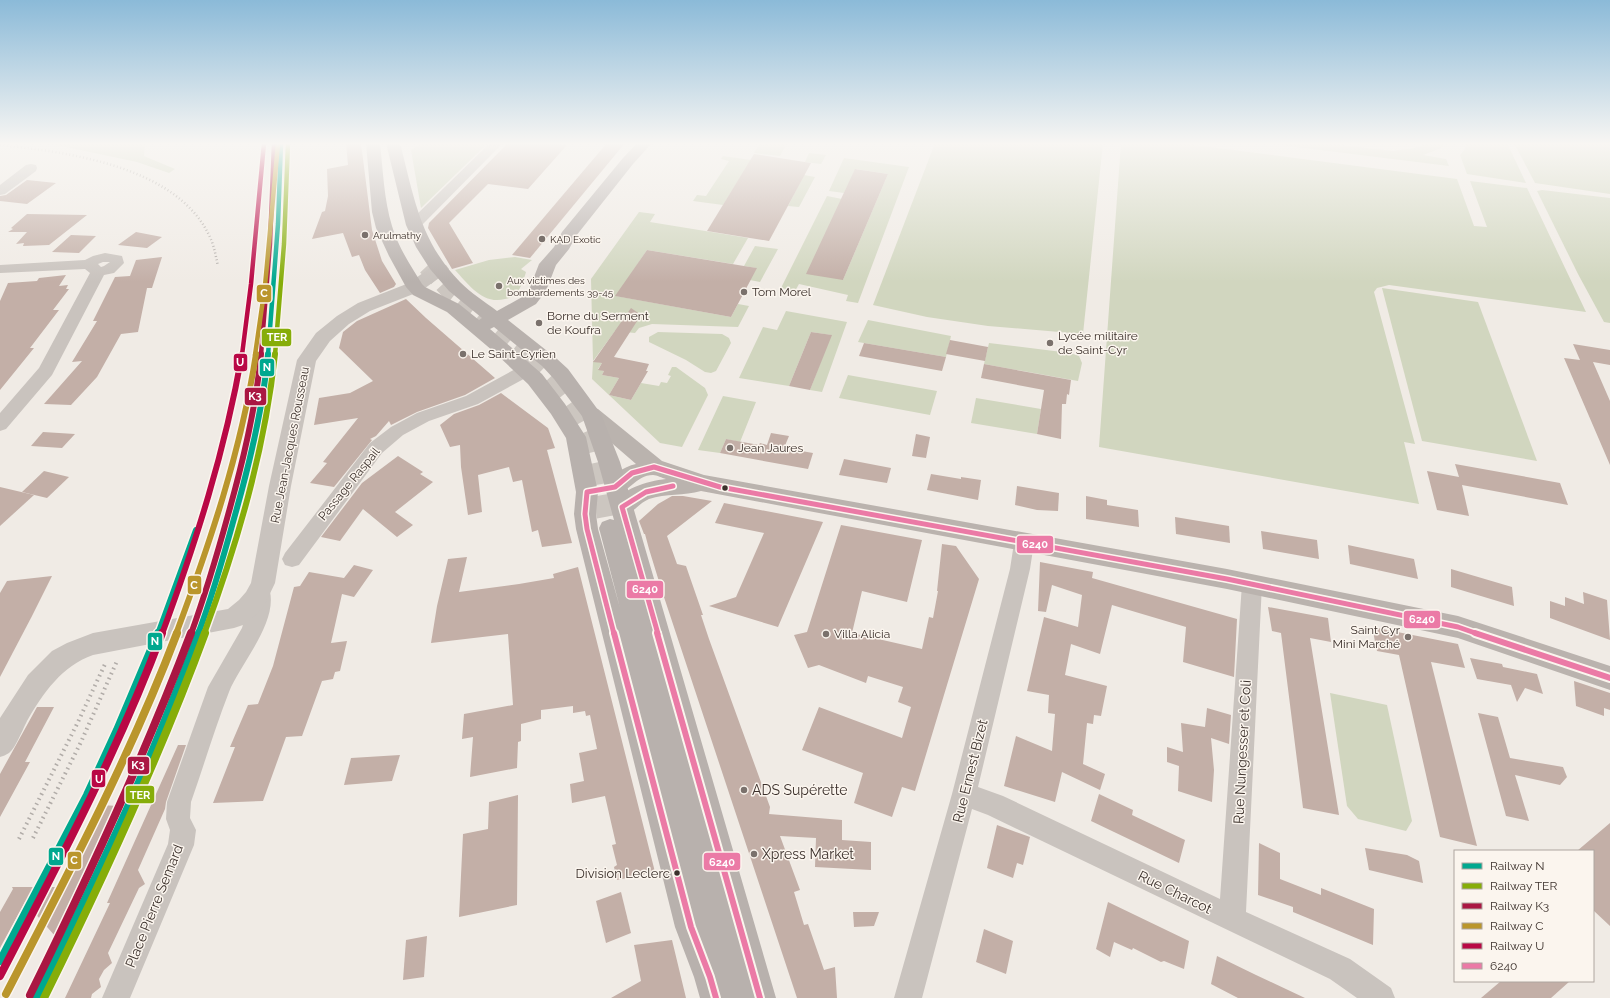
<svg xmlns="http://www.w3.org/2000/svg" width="1610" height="998" viewBox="0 0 1610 998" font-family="Raleway,sans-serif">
  <rect width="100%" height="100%" fill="#f0ebe5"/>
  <g fill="#d1d6bf">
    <path d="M47 143H145L144 156 175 169 169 173 137 162Z"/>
    <path d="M422 143H488L421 208 411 150Z"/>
    <path d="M760 143H787L780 156 754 153Z"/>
    <path d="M935 143H1103L1083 334 988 326 927 317 873 305Z"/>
    <path d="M1121 143H1179L1457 179 1474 226 1487 227 1470 181 1527 188 1586 312 1389 285 1377 288 1374 292 1415 444 1404 442 1419 504 1099 447Z"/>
    <path d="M1264 143H1322L1393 151 1415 148 1428 143H1446L1439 149 1423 155 1446 159 1449 166Z"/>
    <path d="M1467 143H1507L1526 183 1467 174 1460 155 1465 149Z"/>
    <path d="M1514 143H1610V194L1535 183Z"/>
    <path d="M809 153 826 155 821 164 805 162Z"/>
    <path d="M723 156 751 160 723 205 693 201 697 195 706 196 729 161 721 159Z"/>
    <path d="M844 158 909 167 858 303 846 301 848 295 799 284 795 291 781 288 827 196 842 199 843 280 888 174 856 169 844 193 829 191Z"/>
    <path d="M804 175 815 177 799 207 788 206Z"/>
    <path d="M1542 190 1610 198V323L1604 322 1578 274 1537 191Z"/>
    <path d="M639 212 655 214 650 222 748 238 733 264 647 250 616 296 731 317 738 304 749 306 738 327 652 324 639 328 635 333 615 331 593 361 602 363 598 369 604 371 602 375 619 378 609 395 631 400 641 383 659 386 661 382 667 383 671 376 668 375 672 367H676L705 388 708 395 682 447 660 443 592 379 593 362 591 279Z"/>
    <path d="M755 246 778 249 760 282 750 280 756 268 744 266Z"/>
    <path d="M515 257 532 260 521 269 526 272C524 279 521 288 516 294 514 297 509 298 505 299 483 305 469 285 455 270L489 260Z"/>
    <path d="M1382 288 1478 302 1537 461 1422 441Z"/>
    <path d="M786 311 847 322 822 392 810 390 831 335 811 332 789 386 739 378 763 327 777 330Z"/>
    <path d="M868 320 951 336 946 357 858 342Z"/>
    <path d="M658 332 722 334 729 338 731 343 716 371 711 373 705 372 686 360 649 342V337Z"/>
    <path d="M989 343 1070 353 1079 356 1082 363 1078 381 984 364Z"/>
    <path d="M848 375 937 391 930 415 839 398Z"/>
    <path d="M723 396 756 402 740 442 726 439 720 453 698 450Z"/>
    <path d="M976 398 1041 409 1037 434 971 423Z"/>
    <path d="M1330 693 1387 705 1412 821 1406 831 1358 819 1347 806Z"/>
  </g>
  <g fill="#c3afa7">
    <path d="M346 143H361L372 230 382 261 396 284 394 287 380 293 365 270 359 255 352 257 343 233 312 239 322 212 325 211 328 196 327 169 348 165Z"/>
    <path d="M508 143H551L567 145 528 189 488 184 449 223 473 263 452 269 428 228 429 223Z"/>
    <path d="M607 143H625L530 258 512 255Z"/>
    <path d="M754 154 811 163 769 241 707 231Z"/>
    <path d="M855 169 888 174 843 280 806 274Z"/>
    <path d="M27 180 56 183 27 204 0 201V196L6 195Z"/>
    <path d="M27 214 87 215 49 245 23 246 24 243 16 244 27 232H8L13 229 11 228Z"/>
    <path d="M136 232 162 237 147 248 118 245Z"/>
    <path d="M71 235 96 236 79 253 52 252Z"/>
    <path d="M647 250 744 266 757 268 731 317 615 296Z"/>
    <path d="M162 257 152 288H147L138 332 121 334 97 377 71 405 44 404 82 361 72 362 97 321H93L115 277 130 276 136 260Z"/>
    <path d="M66 275 59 286 68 285 66 289H69L53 310H59L30 348H34L0 390V301L8 283 37 281 39 278Z"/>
    <path d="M406 299 426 318 495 378 465 395 417 412 391 425 389 421 376 436 370 439 372 440 334 487 310 483 327 463 323 462 358 418 314 425 319 398 350 393 373 381 339 348 343 332 357 321Z"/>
    <path d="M631 308 641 315 614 357 649 364 646 371H648L631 400 609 395 619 378 602 375 604 371 598 370 602 363 593 362Z"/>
    <path d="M811 332 832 335 810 390 789 386Z"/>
    <path d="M950 340 988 347 985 361 946 354Z"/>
    <path d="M864 343 946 357 942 371 859 356Z"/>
    <path d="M1573 344 1610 350V365L1593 362 1610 401V465L1564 358 1580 360Z"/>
    <path d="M984 364 1071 380 1069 395 1067 394 1066 404H1062L1061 439 1037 434 1044 390 981 378Z"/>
    <path d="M501 393 548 428 555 448 547 450 572 543 542 547 538 530 532 532 522 480 513 482 509 467 478 475 482 512 468 515 461 467 460 445 450 447 440 425 454 414 479 405Z"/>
    <path d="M43 432 75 434 62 448 31 446Z"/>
    <path d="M771 433 789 436 784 448 813 453 808 469 720 453 726 439 759 445 760 443 767 445Z"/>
    <path d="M916 434 930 437 926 458 912 456Z"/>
    <path d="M398 456 423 472 420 474 433 482 395 512 413 525 397 537 363 509 340 541 321 537 362 483Z"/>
    <path d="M844 459 891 468 887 483 839 475Z"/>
    <path d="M1455 464 1560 483 1568 505 1462 485 1469 516 1437 510 1427 471 1459 477Z"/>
    <path d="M44 471 69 477 47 498 22 492Z"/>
    <path d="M931 474 961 479V477L981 480 978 500 927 490Z"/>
    <path d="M1017 486 1059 493 1058 511 1037 510 1015 505Z"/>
    <path d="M0 487 34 495 0 526Z"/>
    <path d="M672 496H683L712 501 667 536 677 564 686 566 703 615H701L709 639 770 807 769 814 842 820V840L871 842V870L815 867 816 838 780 836 800 890 794 892 804 925 808 924 824 970 835 967 837 998H797L661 588 649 549 645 534H644L639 521 658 504Z"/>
    <path d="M1086 496 1107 500V505L1138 510 1139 527 1086 519Z"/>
    <path d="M724 503 823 522 778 627 709 606 736 597 764 533 715 523Z"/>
    <path d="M1175 517 1229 526 1230 543 1176 534Z"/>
    <path d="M841 525 922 540 907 602 862 591 852 633 922 649 929 617 933 618 938 591H937L942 544 956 546 979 579 915 791 902 787 892 817 854 803 863 773 802 750 819 707 902 738 911 707 898 702 903 687 868 676 866 683 819 665 808 668 794 635 807 632Z"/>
    <path d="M1261 531 1317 540 1319 559 1263 549Z"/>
    <path d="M1348 545 1414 559 1418 579 1350 564Z"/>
    <path d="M467 557 459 592 519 584 554 578 553 574 578 567 655 872 617 880 614 867 617 865 612 845 616 844 605 796 572 803 570 784 584 781 579 753 597 749 590 715 586 716 585 711 573 713V706L541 710V719L521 724V741L518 742 517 768 470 777 473 737 462 739 464 714 513 705 508 634 431 643 437 606 448 559Z"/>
    <path d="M1040 562 1093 572 1092 578 1237 619 1234 677 1183 662 1186 627 1112 605 1100 654 1071 644 1065 675 1107 686 1101 716 1094 715 1093 724 1087 723 1083 764 1105 774 1100 790 1062 772 1055 802 1004 786 1016 736 1052 751 1055 714 1048 713 1049 695 1027 691 1044 617 1078 627 1082 595 1052 585 1046 612 1038 611Z"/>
    <path d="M354 565 373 570 354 597 342 594 331 643 347 641 340 671 335 672 333 679 322 681 302 736 286 737 263 801 213 803 235 747H230L248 705 258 704 273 666 294 587 300 586 309 572 344 578Z"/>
    <path d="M1451 569 1512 587 1514 606 1451 587Z"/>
    <path d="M52 576 32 616 0 677V593L7 581Z"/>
    <path d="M1583 592 1607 600 1610 640 1550 618V601L1565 606V597L1584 604Z"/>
    <path d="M1268 607 1328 618 1331 642 1310 638 1339 815 1303 808 1281 633 1272 631Z"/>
    <path d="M1372 627 1458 644 1465 668 1431 662 1477 846 1440 837 1399 655 1377 651Z"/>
    <path d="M1470 658 1502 664 1503 667 1537 674 1543 694 1525 688 1517 702 1511 685 1477 679Z"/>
    <path d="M1574 681 1610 693V710L1604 708V716L1576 706Z"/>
    <path d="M37 707H54L25 762H30L0 817V774Z"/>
    <path d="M1207 708 1231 715 1229 744 1211 738 1214 770 1212 802 1178 791 1179 766 1167 762V747L1183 752 1181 723 1205 727Z"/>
    <path d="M1478 713 1498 717 1510 758 1563 767 1567 777 1560 785 1515 775 1529 821 1506 816Z"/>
    <path d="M178 745H186L166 802 165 809 138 870 145 884 139 888 108 953 112 963 104 970 99 979 101 987 92 994 91 998H65L110 903H107Z"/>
    <path d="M400 755 392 781 344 785 351 758Z"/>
    <path d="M1099 794 1133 810 1132 815 1185 840 1179 863 1091 821Z"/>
    <path d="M518 795 517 905 459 917 463 834 488 829 489 802Z"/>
    <path d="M99 805 119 806 55 936 25 902 0 948V912L13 889 12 887H59Z"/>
    <path d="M1610 823V926L1593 910V851H1577Z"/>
    <path d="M997 825 1030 837 1023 865 1017 863 1013 878 987 868Z"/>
    <path d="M1259 843 1280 853V879L1321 895V888L1374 909 1373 945 1293 912V907L1258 895Z"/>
    <path d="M1365 848 1407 855 1419 861 1423 883 1369 870Z"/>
    <path d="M621 892 631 933 606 943 596 901Z"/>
    <path d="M1108 902 1189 941 1184 969 1164 961 1161 962 1133 948 1132 950 1114 942 1110 957 1096 949Z"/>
    <path d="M853 912H879L874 926 854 927Z"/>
    <path d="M984 929 1013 941 1006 974 976 962Z"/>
    <path d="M427 936 424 977 403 980 406 940Z"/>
    <path d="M672 940 686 998H611L641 981 634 945Z"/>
    <path d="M1217 956 1256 975 1305 998H1238L1211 984Z"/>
    <path d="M1501 981H1570L1551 998H1481Z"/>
  </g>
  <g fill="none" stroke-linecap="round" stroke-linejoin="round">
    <path stroke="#ccc6c0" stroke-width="16" stroke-dasharray="16 8" stroke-linecap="butt" d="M426 267 452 295 528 355"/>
    <path stroke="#ccc6c0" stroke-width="22" stroke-dasharray="22 11" stroke-linecap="butt" d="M527 354C551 373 584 412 592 441 600 469 604 499 610 528"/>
    <g fill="#c9c3be" fill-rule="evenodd">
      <path d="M490 143H503L419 228 414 229 409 228 407 225 409 222Z"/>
      <path d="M31 164 36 165 37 168 36 171 5 194 0 195V185L26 165Z"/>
      <path d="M105 253 122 256 124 263 114 273 104 275 52 375 6 429 0 431V413L39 368 90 273 85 269 0 273V265L85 260 93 256ZM103 262H110L104 266 101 267 98 264Z"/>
      <path d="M525 365 531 367 533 371 531 375 478 404 429 421 403 435 382 453 299 565 292 567 285 565 282 559 285 553 370 443 391 427 417 413 466 396 519 367Z"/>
      <path d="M1024 535 1031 537 1034 543 1030 569 978 787 1003 796 1220 899 1242 584 1245 578 1252 575 1259 578 1262 584 1246 912 1350 959 1391 988 1395 998H1357L1330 979 988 815 972 809 922 998H894L952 794 1010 569 1014 543 1017 537Z"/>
      <path d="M260 580 267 583C284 617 240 663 229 692 215 728 204 765 191 802L190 818 196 830 194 845 130 998H102L168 844 170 830 166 819 167 802 208 687 242 628 249 604 250 589 253 583Z"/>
    </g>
    <path fill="#c9c3be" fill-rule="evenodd" d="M440 264 446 265 449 269 446 273 421 291 370 311 349 324 330 341 316 361 291 486 275 583 264 606 257 614 243 625 234 628 93 655C62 666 43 693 27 721 23 729 15 749 9 753 6 755 3 756 0 757V718L28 675 52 651 67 643 93 633 228 609 239 600 246 592 251 583 269 486 297 360 316 333 337 316 358 303 409 283 434 265Z"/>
    <path fill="#bab3ae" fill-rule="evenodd" d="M591 407 598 409 662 461 704 475 1227 569 1458 616 1610 666V690L1458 638 1227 589 701 491C684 496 666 493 649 499 635 505 632 519 614 513L611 507C620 489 647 481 666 479 662 478 657 475 653 475 633 475 628 499 607 493L604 487C611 475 623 467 636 464L584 419 581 414 584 409Z"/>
    <path fill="#b8b1ad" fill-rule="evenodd" d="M366 143H380C383 170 384 200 392 226 398 247 411 266 422 284L425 287 459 304 479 320 482 318 449 291 430 269 416 247 406 225 386 143H400C414 197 420 241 460 282 471 293 485 302 497 311L524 296 529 290 539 264 554 247 562 232 623 158 637 143H652L633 164 576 236 569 249 556 265 546 291 536 304 508 320 556 358 568 369 601 414 620 462 776 998H700L694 977 675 927 576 529 574 514 576 492 566 438 551 414 528 384 493 351 447 312 413 295 406 287 389 256 376 228 372 212ZM494 327 542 366 554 379 582 416 598 462 614 520 610 519 602 522 599 528 620 608 598 529 596 514 598 492 586 437 565 404 542 374 490 329Z"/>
    <path stroke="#b1aca8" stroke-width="2.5" stroke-dasharray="1 2.5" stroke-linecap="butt" d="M0 145C69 152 183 167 212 242 215 250 216 258 218 266"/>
    <g stroke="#b1aca8" stroke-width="4" stroke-dasharray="1.5 4" stroke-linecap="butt">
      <path d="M33 838 81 742 117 661"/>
      <path d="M19 839 77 724 106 662"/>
    </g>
    <defs>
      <g id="bus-1-far1">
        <path d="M614 634 587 529 585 514 587 492 615 487 632 473 654 467 720 487 1227 579 1458 627 1478 634"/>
        <path d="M658 634 622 507 646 492 673 486"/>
      </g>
      <g id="bus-1">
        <path d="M614 633 691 927 710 977 716 998"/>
        <path d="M657 633 760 998"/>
        <path d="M1475 633 1610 678"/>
      </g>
    </defs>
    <use href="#bus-1-far1" stroke="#fbf5ee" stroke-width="8"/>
    <use href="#bus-1" stroke="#fbf5ee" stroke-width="10"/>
    <use href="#bus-1-far1" stroke="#eb7aa6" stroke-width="5"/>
    <use href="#bus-1" stroke="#eb7aa6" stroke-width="6"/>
    <defs>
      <path id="rail-1-far2" d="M268 355 278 224 281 143"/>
      <g id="rail-1-far1">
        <path d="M158 634 196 530"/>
        <path d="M198 634C213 595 224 555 235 515 250 462 263 409 268 354"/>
      </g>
      <g id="rail-1">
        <path d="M0 961 87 795 117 730 158 633"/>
        <path d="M36 998C72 927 107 855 139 782 161 733 180 683 199 633"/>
      </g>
      <path id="rail-2-far2" d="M275 355 284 244 288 143"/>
      <path id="rail-2-far1" d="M204 634C237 544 265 450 275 354"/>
      <path id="rail-2" d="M44 998C103 879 159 758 205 633"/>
      <path id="rail-3-far2" d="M261 355 270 244 274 143"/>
      <path id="rail-3-far1" d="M191 634C205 595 217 555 228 515 243 462 256 409 261 354"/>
      <path id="rail-3" d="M30 995C89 876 144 757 191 633"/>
      <path id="rail-4-far2" d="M255 355 265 286 278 144"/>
      <path id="rail-4-far1" d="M176 634C210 543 241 451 256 354"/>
      <path id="rail-4" d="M6 994C67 876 130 757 177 633"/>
      <path id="rail-5-far2" d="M242 355 251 284 264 143"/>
      <path id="rail-5-far1" d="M162 634C196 542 225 451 242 354"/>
      <path id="rail-5" d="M0 976C58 864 118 751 162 633"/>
    </defs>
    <use href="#rail-1-far2" stroke="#fbf5ee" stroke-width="7"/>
    <use href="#rail-1-far1" stroke="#fbf5ee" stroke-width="9"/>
    <use href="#rail-1" stroke="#fbf5ee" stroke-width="11"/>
    <use href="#rail-2-far2" stroke="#fbf5ee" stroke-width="7"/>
    <use href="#rail-2-far1" stroke="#fbf5ee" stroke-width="9"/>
    <use href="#rail-2" stroke="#fbf5ee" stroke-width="11"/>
    <use href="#rail-3-far2" stroke="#fbf5ee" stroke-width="7"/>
    <use href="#rail-3-far1" stroke="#fbf5ee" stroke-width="9"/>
    <use href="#rail-3" stroke="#fbf5ee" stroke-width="11"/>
    <use href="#rail-4-far2" stroke="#fbf5ee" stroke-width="7"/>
    <use href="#rail-4-far1" stroke="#fbf5ee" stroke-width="9"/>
    <use href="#rail-4" stroke="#fbf5ee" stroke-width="11"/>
    <use href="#rail-5-far2" stroke="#fbf5ee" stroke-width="7"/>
    <use href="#rail-5-far1" stroke="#fbf5ee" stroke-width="9"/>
    <use href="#rail-5" stroke="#fbf5ee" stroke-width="11"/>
    <use href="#rail-1-far2" stroke="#00a88f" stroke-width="4.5"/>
    <use href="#rail-1-far1" stroke="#00a88f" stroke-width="6"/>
    <use href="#rail-1" stroke="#00a88f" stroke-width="8"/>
    <use href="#rail-2-far2" stroke="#86ad09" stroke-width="4.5"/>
    <use href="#rail-2-far1" stroke="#86ad09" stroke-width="6"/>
    <use href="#rail-2" stroke="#86ad09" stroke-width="8"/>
    <use href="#rail-3-far2" stroke="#aa1743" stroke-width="4.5"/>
    <use href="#rail-3-far1" stroke="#aa1743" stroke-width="6"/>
    <use href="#rail-3" stroke="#aa1743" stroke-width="8"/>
    <use href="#rail-4-far2" stroke="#ba962c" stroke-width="4.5"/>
    <use href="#rail-4-far1" stroke="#ba962c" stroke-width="6"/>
    <use href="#rail-4" stroke="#ba962c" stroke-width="8"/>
    <use href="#rail-5-far2" stroke="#b90845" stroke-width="4.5"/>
    <use href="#rail-5-far1" stroke="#b90845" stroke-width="6"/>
    <use href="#rail-5" stroke="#b90845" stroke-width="8"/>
  </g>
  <linearGradient id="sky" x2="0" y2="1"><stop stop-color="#8bbad8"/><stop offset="0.51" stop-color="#f8f6f3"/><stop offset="1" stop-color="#f8f6f3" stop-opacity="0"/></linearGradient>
  <rect width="1610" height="282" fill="url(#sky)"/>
  <g fill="#7a716c" stroke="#fbf5ee" stroke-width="1.5">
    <circle cx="365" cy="235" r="4"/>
    <circle cx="542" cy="239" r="4"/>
    <circle cx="499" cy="286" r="4"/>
    <circle cx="744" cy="292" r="4"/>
    <circle cx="539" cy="323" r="4"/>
    <circle cx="1050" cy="343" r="4"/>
    <circle cx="463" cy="354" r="4"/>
    <circle cx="730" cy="448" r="4"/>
    <circle cx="826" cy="634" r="4"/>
    <circle cx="1408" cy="637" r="4"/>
    <circle cx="744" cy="790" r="4"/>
    <circle cx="754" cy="854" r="4"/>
  </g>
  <g fill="#3b302b" stroke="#fbf5ee" stroke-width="1.5">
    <circle cx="725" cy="488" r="3.5"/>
    <circle cx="677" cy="873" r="3.5"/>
  </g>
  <g text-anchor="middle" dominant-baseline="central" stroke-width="3" stroke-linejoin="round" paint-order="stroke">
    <g font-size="10" fill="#3b302b" stroke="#fbf5ee" text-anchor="start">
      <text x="373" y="235">Arulmathy</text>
      <text x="550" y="239">KAD Exotic</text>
      <text x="507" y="280">Aux victimes des<tspan x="507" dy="12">bombardements 39-45</tspan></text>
    </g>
    <g font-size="12" fill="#3b302b" stroke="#fbf5ee" text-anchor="start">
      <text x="752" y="292">Tom Morel</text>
      <text x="547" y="316">Borne du Serment<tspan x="547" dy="14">de Koufra</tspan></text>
      <text x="1058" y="336">Lycée militaire<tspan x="1058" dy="14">de Saint-Cyr</tspan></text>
      <text x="471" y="354">Le Saint-Cyrien</text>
      <text x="738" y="448">Jean Jaures</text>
      <text x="1400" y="630" text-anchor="end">Saint Cyr<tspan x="1400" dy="14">Mini Marché</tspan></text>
      <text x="834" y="634">Villa Alicia</text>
    </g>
    <g font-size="12" fill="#3b302b" stroke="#fbf5ee">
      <text transform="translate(290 445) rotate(-79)">Rue Jean-Jacques Rousseau</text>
      <text transform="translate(349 484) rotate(-51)">Passage Raspail</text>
    </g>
    <g font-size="13" fill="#3b302b" stroke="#fbf5ee" text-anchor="end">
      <text x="670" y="873">Division Leclerc</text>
    </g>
    <g font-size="14" fill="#3b302b" stroke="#fbf5ee">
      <text transform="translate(1242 752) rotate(-87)">Rue Nungesser et Coli</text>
      <text transform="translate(970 771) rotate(-76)">Rue Ernest Bizet</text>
      <text transform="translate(1175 892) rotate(26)">Rue Charcot</text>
      <text transform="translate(154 906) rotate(-68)">Place Pierre Semard</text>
    </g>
    <g font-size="14" fill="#3b302b" stroke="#fbf5ee" text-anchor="start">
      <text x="752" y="790">ADS Supérette</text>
      <text x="762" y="854">Xpress Market</text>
    </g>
  </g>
  <g stroke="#fbf5ee" stroke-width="1.5">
    <rect x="256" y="284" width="16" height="19" rx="4" fill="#ba962c"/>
    <rect x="261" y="328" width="31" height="19" rx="4" fill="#86ad09"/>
    <rect x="233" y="353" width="15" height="19" rx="4" fill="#b90845"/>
    <rect x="259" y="358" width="16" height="19" rx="4" fill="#00a88f"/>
    <rect x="244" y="387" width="23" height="19" rx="4" fill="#aa1743"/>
    <rect x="1016" y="535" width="38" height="19" rx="4" fill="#eb7aa6"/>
    <rect x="187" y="575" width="15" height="20" rx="4" fill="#ba962c"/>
    <rect x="626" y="580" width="38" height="19" rx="4" fill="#eb7aa6"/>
    <rect x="1403" y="610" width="38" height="19" rx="4" fill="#eb7aa6"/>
    <rect x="147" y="632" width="16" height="19" rx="4" fill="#00a88f"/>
    <rect x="127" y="756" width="23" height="19" rx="4" fill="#aa1743"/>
    <rect x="91" y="769" width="15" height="19" rx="4" fill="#b90845"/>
    <rect x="125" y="785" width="30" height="19" rx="4" fill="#86ad09"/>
    <rect x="48" y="847" width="16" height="19" rx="4" fill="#00a88f"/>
    <rect x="67" y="851" width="15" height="19" rx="4" fill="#ba962c"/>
    <rect x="703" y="852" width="38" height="19" rx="4" fill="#eb7aa6"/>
  </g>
  <g font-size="11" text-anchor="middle" font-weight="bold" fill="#fff">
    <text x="264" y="297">C</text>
    <text x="277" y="341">TER</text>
    <text x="240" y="366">U</text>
    <text x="267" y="371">N</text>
    <text x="255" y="400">K3</text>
    <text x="1035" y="548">6240</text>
    <text x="194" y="589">C</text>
    <text x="645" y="593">6240</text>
    <text x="1422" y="623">6240</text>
    <text x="155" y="645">N</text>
    <text x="138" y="769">K3</text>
    <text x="99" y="783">U</text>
    <text x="140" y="799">TER</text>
    <text x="56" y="860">N</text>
    <text x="74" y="864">C</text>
    <text x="722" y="866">6240</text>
  </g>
  <rect x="1454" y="850" width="140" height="132" fill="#fbf5ee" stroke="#aea6a0"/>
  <rect x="1462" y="863" width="20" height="6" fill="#00a88f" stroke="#aea6a0"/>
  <text x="1490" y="870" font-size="12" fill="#3b302b">Railway N</text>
  <rect x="1462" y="883" width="20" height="6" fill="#86ad09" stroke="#aea6a0"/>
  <text x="1490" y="890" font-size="12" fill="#3b302b">Railway TER</text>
  <rect x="1462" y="903" width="20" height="6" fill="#aa1743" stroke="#aea6a0"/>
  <text x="1490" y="910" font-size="12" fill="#3b302b">Railway K3</text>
  <rect x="1462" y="923" width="20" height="6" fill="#ba962c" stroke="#aea6a0"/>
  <text x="1490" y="930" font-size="12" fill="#3b302b">Railway C</text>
  <rect x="1462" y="943" width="20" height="6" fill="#b90845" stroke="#aea6a0"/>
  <text x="1490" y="950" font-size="12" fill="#3b302b">Railway U</text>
  <rect x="1462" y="963" width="20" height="6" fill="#eb7aa6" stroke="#aea6a0"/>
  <text x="1490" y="970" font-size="12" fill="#3b302b">6240</text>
</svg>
